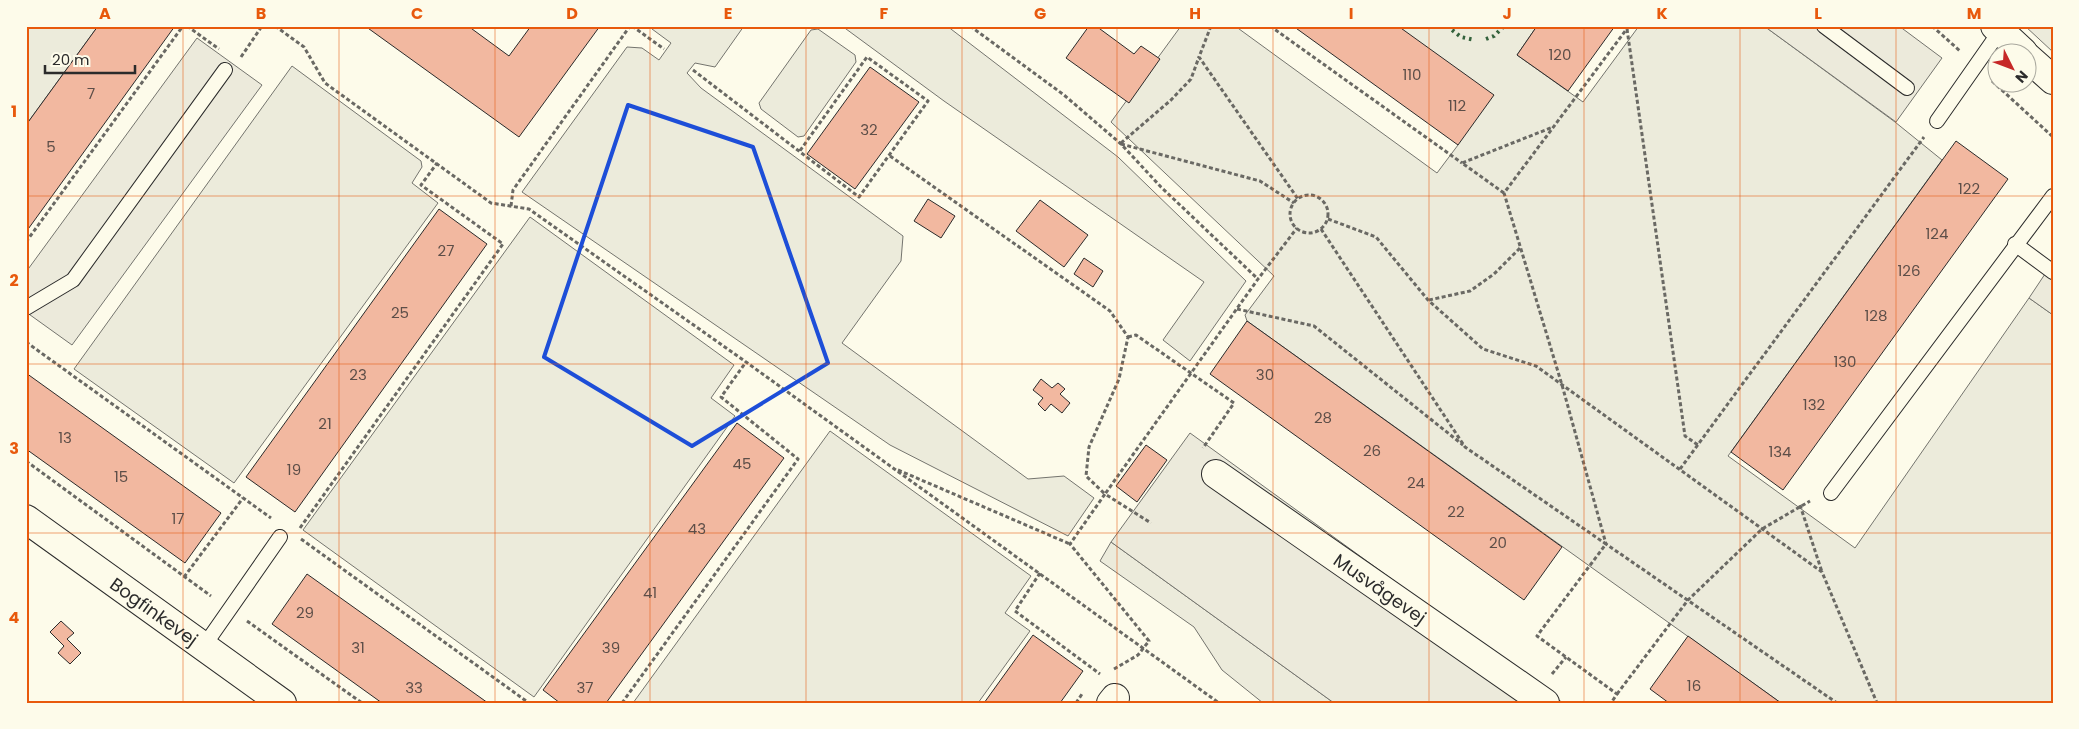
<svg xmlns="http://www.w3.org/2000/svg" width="2079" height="729" viewBox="0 0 2079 729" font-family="Poppins,sans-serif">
  <rect width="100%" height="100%" fill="#fdfbea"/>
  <g fill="#ecebdb" stroke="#74746e">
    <path d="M26 26H98L26 125Z"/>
    <path d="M652 26H744L715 67 695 63 687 73 701 88 903 236 901 261 842 343 1028 479 1064 476 1094 498 1068 536 890 445 522 192 627 47 642 48 659 60 671 43 652 29Z"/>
    <path d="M842 26H947L1118 157 1246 281 1190 361 1163 340 1204 282 944 101Z"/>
    <path d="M1181 26H1235L1437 173 1458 145 1398 26H1537L1517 55 1583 102 1639 26H1764L1895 122 1942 160 1728 456 1855 548 2029 298 2053 315V703H1781L1247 321 1245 315 1274 276 1111 122Z"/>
    <path d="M2025 26H2053V52Z"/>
    <path d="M818 29 855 55 856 62 804 136 798 137 761 109 759 103 811 30Z"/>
    <path d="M292 66 421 161 422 167 412 183 438 203 234 483 74 369Z"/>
    <path d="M530 217 734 365 711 398 735 416 534 697 303 530Z"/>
    <path d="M830 431 1031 576 1005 613 1030 631 978 703H633Z"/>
    <path d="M1111 542 1334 703H1263L1222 670 1194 627 1100 561Z"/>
  </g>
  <g fill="#eceadb" stroke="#74746e">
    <path d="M1764 26H1899L1942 58 1896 122Z"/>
    <path d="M197 38 262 85 72 345 26 312V272Z"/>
    <path d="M2053 262V315L2029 298Z"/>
    <path d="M1190 433 1563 703H1334L1111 542Z"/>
  </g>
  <g fill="#f2b8a0" stroke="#2b2b2b">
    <path d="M98 26H175L26 232V125Z"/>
    <path d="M365 26H468L509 56 531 26H600L519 137Z"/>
    <path d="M1089 26H1096L1134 54 1141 46 1160 59 1129 103 1066 58Z"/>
    <path d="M1293 26H1398L1494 95 1458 145Z"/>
    <path d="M1537 26H1615L1568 91 1517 55Z"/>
    <path d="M870 67 919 102 855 189 807 154Z"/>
    <path d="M1956 141 2008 179 1783 490 1731 452Z"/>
    <path d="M928 199 955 216 941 238 914 221Z"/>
    <path d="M1040 200 1088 235 1064 267 1016 231Z"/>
    <path d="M439 209 487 244 295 512 246 477Z"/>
    <path d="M1084 258 1103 271 1093 287 1074 274Z"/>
    <path d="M1247 321 1562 547 1524 600 1210 374Z"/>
    <path d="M26 373 221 513 185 563 26 449Z"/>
    <path d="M1041 379 1052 388 1058 383 1065 389 1060 394 1070 403 1062 413 1051 404 1045 411 1038 404 1043 398 1033 390Z"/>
    <path d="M737 423 784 458 606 703H560L543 690Z"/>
    <path d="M1146 445 1167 460 1137 502 1116 486Z"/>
    <path d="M307 574 488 703H382L272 624Z"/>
    <path d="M61 621 74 633 67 639 81 653 70 664 58 653 64 646 50 632Z"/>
    <path d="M1033 635 1083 671 1060 703H984Z"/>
    <path d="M1688 636 1781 703H1669L1650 689Z"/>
  </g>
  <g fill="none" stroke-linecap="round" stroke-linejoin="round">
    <defs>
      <g id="service">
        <path d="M1824 26 1907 88"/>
        <path d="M1937 121 2000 31"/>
        <path d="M2015 244 2053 272"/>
        <path d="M26 308 73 280 225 70"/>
        <path d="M1831 493 2053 196"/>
        <path d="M204 646 280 537"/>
      </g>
      <g id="minor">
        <path d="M1995 26 2023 52"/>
        <path d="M2026 56 2053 80"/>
        <path id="s1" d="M1216 474 1545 703"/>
        <path id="s2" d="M26 519 282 703"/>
        <path d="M1111 703 1115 698"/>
      </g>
    </defs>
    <use href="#service" stroke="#2b2b2b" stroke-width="16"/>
    <use href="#minor" stroke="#2b2b2b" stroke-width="30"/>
    <g stroke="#6a6964" stroke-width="3" stroke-dasharray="4 2.5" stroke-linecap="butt">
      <path d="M187 26 219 49"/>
      <path d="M275 26 304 47 325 83 491 203 529 209 746 362 1219 703"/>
      <path d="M632 26 664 49"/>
      <path d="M970 26 1064 95 1121 144 1161 187 1258 279"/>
      <path d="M1211 26 1199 57 1298 199"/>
      <path d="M1270 26 1462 163"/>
      <path d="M1629 26 1504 193 1562 385 1606 544 1837 703"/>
      <path d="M1932 26 1960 51"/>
      <path d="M1627 29 1685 436 1698 445"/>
      <path d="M241 57 262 26"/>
      <path d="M693 70 859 197 928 101 867 57 799 152"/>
      <path d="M1992 81 2053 137"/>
      <path d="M1121 143 1171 100 1191 79 1199 57"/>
      <path d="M1121 144 1260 181 1294 203"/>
      <path d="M890 156 1110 311 1128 337 1119 379 1089 447 1086 476 1105 494 1258 279 1297 228"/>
      <path d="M1504 193 1462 163 1553 127"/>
      <circle cx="1309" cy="214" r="19"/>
      <path d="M511 206 513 190 630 26"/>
      <path d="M1328 219 1376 237 1428 300 1483 349 1536 366 1822 572 1877 703"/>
      <path d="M1321 229 1465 447 1606 544 1537 636 1617 694 1611 703"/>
      <path d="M26 242 183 26"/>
      <path d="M1429 300 1470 291 1494 274 1521 247"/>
      <path d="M1237 309 1314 326 1463 445"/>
      <path d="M1128 337 1136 335 1234 403 1203 448"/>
      <path d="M26 342 271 518"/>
      <path d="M26 461 211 596"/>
      <path d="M1680 469 1924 137"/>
      <path d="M898 470 1070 544"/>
      <path d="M1800 505 1822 572"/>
      <path d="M300 528 503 244 421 185 437 163"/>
      <path d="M301 539 529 703"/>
      <path d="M1040 573 1015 611 1100 674"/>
      <path d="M184 577 243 498"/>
      <path d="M247 621 362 703"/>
      <path d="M1114 669 1138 655 1149 641 1070 544 1105 494 1151 523"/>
      <path d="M1552 674 1566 657"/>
      <path d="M1617 694 1688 600 1762 529 1810 501"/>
      <path d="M622 703 798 459 721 397 746 362"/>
      <path d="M1076 703 1082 694"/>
    </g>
    <use href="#service" stroke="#fdfbea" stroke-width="14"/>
    <use href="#minor" stroke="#fdfbea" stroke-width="28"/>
    <g stroke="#34623c" stroke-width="4" stroke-dasharray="2.5 4" stroke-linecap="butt">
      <path d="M1447 26 1461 37 1475 40"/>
      <path d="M1486 39 1494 36 1504 26"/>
    </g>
  </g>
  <path fill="none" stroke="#1d4ed8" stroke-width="4" stroke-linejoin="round" d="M628 105 753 147 828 363 692 446 544 357Z"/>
  <path fill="none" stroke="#e8590c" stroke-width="1" stroke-opacity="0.55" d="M183 26V703M339 26V703M495 26V703M650 26V703M806 26V703M962 26V703M1117 26V703M1273 26V703M1429 26V703M1584 26V703M1740 26V703M1896 26V703M26 196H2053M26 364H2053M26 533H2053"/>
  <g text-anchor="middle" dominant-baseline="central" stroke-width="4" stroke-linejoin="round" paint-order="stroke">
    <g font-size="15" fill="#5d4e48">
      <text x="1560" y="54">120</text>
      <text x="1412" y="74">110</text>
      <text x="91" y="93">7</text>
      <text x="1457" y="105">112</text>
      <text x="869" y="129">32</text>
      <text x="51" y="146">5</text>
      <text x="1969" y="188">122</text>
      <text x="1937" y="233">124</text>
      <text x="446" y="250">27</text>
      <text x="1909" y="270">126</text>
      <text x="400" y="312">25</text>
      <text x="1876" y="315">128</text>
      <text x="1845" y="361">130</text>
      <text x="358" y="374">23</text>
      <text x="1265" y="374">30</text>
      <text x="1814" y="404">132</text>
      <text x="1323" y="417">28</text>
      <text x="325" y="423">21</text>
      <text x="65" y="437">13</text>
      <text x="1372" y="450">26</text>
      <text x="1780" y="451">134</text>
      <text x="742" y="463">45</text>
      <text x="294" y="469">19</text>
      <text x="121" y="476">15</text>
      <text x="1416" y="482">24</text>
      <text x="1456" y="511">22</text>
      <text x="178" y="518">17</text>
      <text x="697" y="528">43</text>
      <text x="1498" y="542">20</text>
      <text x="650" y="592">41</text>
      <text x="305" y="612">29</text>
      <text x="358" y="647">31</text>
      <text x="611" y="647">39</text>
      <text x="1694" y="685">16</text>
      <text x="414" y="687">33</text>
      <text x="585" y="687">37</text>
    </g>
    <g font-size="18" fill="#2b2b2b" stroke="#fdfbea">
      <text stroke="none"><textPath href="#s1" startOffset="200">Musvågevej</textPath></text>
      <text stroke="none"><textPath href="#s2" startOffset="158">Bogfinkevej</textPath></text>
    </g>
  </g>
  <rect width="2079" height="729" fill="none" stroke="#fdfbea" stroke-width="55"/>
  <g transform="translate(2012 68) rotate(132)"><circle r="24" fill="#fdfbea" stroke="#a9a89e"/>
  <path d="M0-4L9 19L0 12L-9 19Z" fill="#c62828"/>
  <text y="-8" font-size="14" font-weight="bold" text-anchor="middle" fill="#2b2b2b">N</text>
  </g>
  <path d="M45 65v8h90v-8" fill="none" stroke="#2b2b2b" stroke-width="2.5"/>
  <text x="52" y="65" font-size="15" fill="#2b2b2b" stroke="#fdfbea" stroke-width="4" paint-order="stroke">20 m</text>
  <rect x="28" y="28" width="2024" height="674" fill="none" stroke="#e8590c" stroke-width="2"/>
  <g font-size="16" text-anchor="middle" font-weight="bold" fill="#e8590c">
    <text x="105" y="19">A</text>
    <text x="261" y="19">B</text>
    <text x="417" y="19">C</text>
    <text x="572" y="19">D</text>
    <text x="728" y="19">E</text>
    <text x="884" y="19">F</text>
    <text x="1040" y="19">G</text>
    <text x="1195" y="19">H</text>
    <text x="1351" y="19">I</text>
    <text x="1507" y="19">J</text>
    <text x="1662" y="19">K</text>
    <text x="1818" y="19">L</text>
    <text x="1974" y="19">M</text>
    <text x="14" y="117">1</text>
    <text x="14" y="286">2</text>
    <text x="14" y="454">3</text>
    <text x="14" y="623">4</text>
  </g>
</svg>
